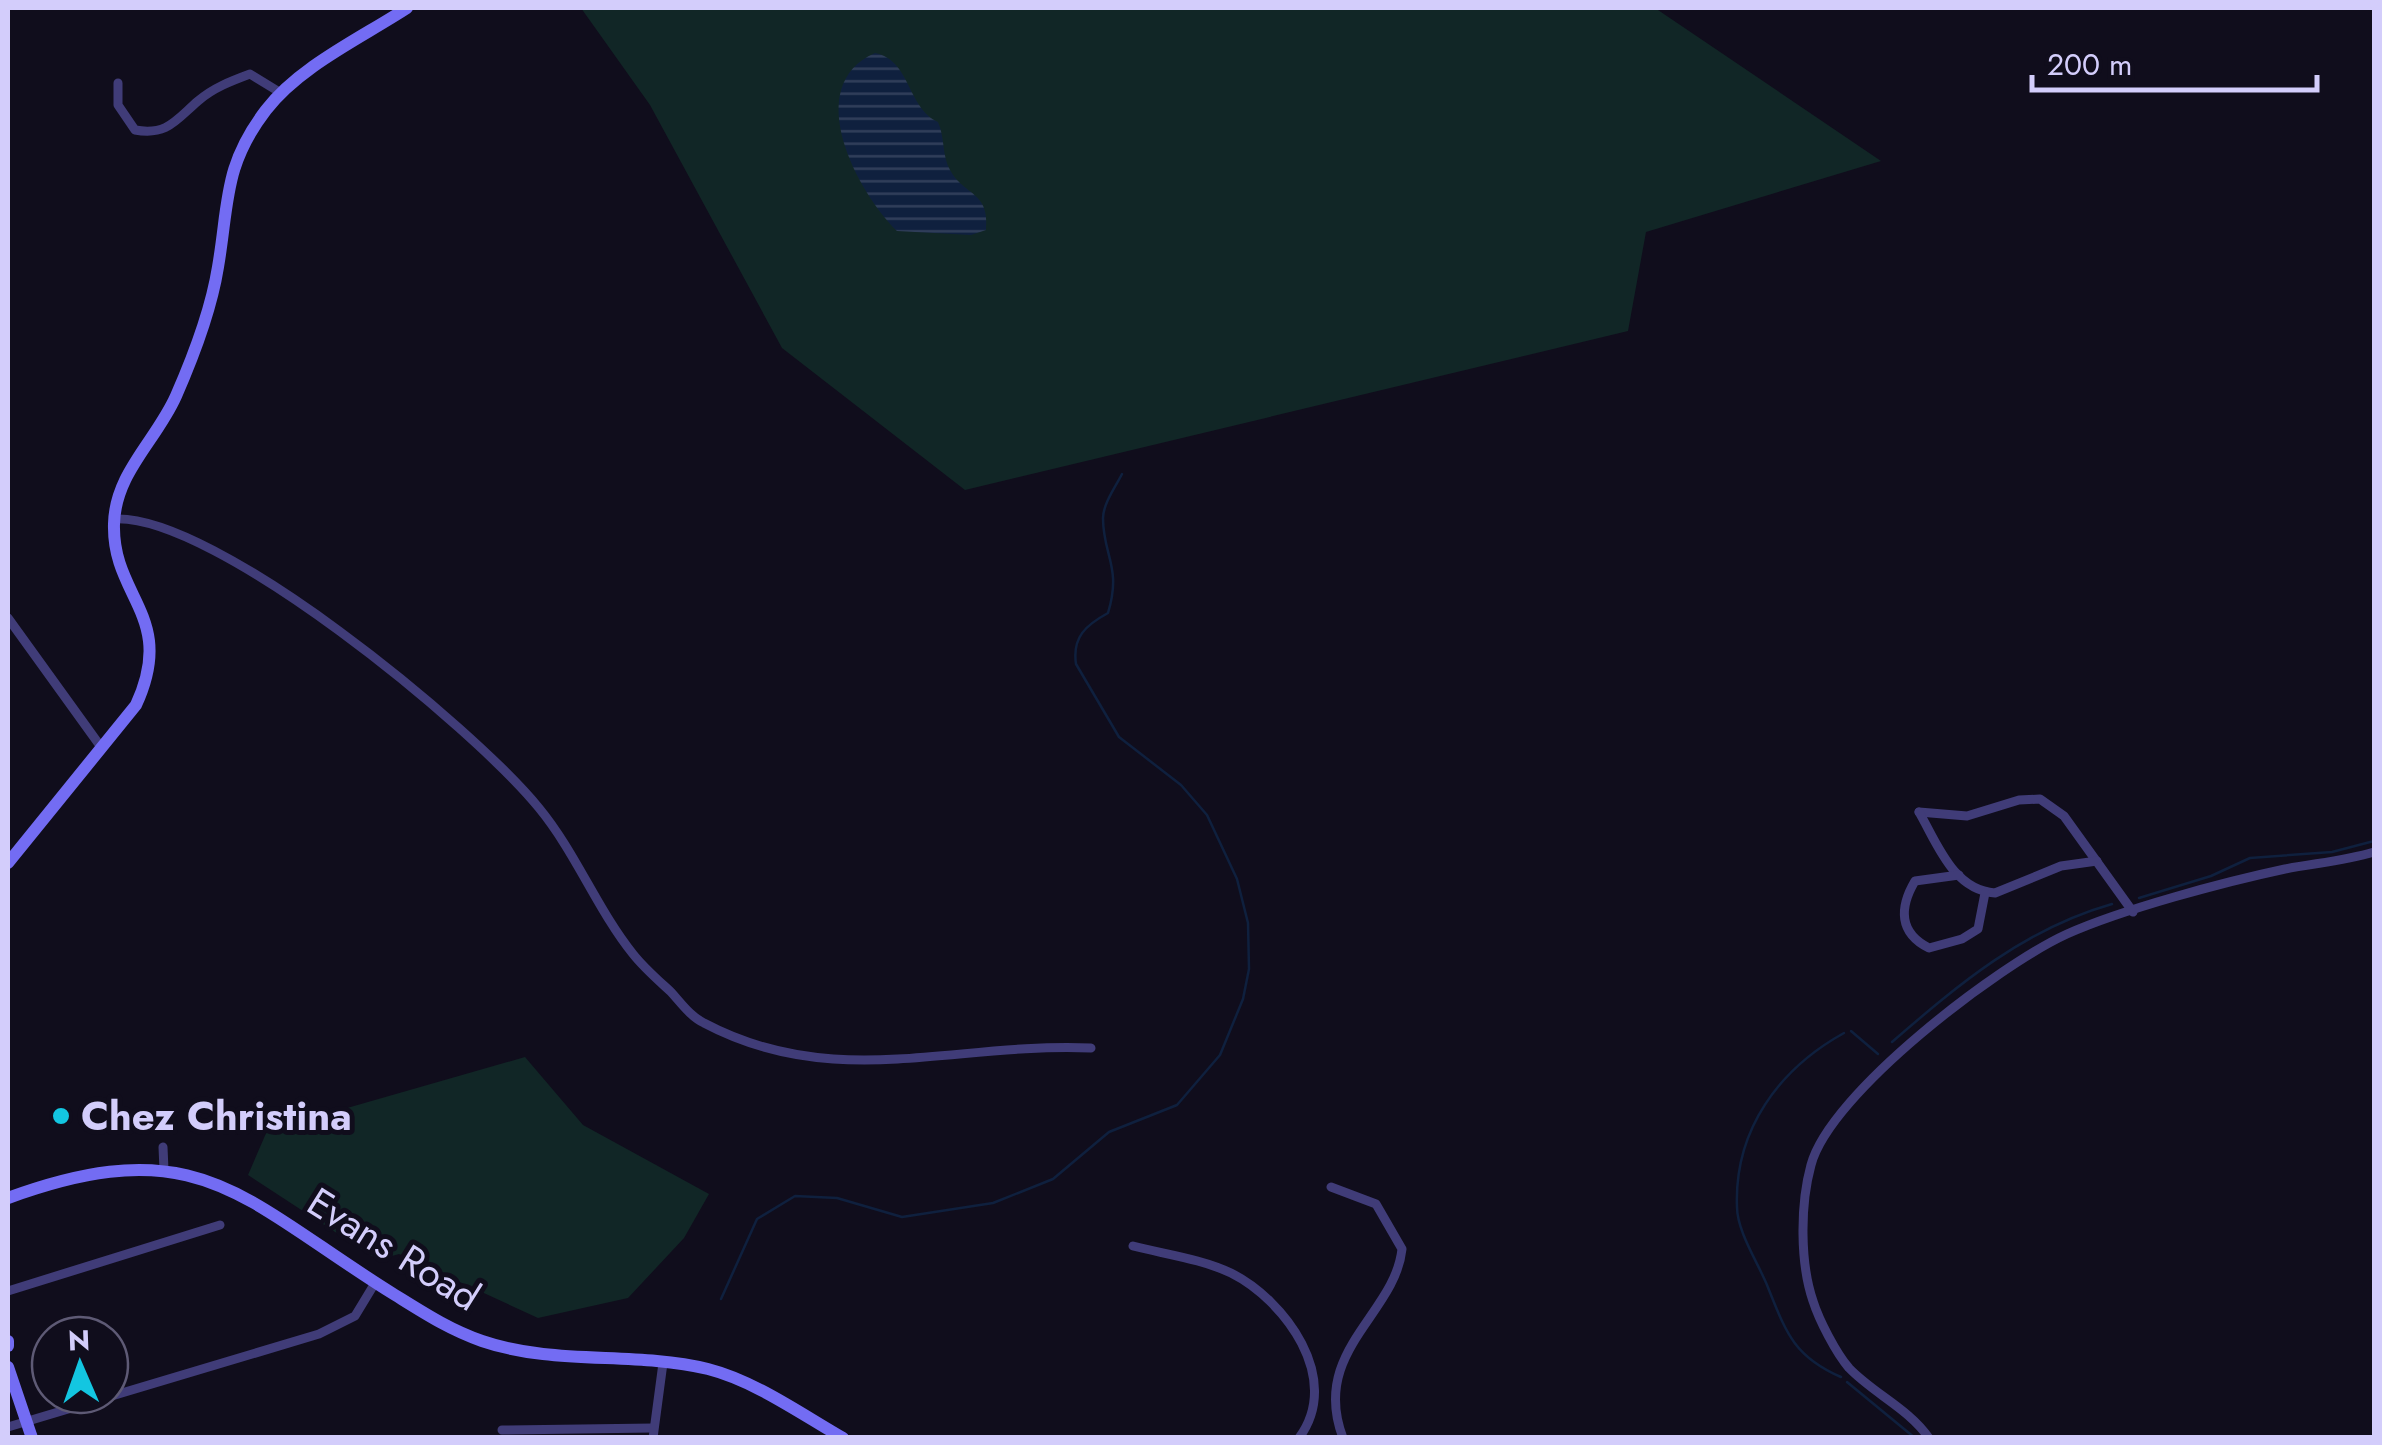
<svg xmlns="http://www.w3.org/2000/svg" width="2382" height="1445" viewBox="0 0 2382 1445" font-family="Jost,sans-serif">
  <defs>
    <pattern id="water-rules" width="6" height="5" patternUnits="userSpaceOnUse" patternTransform="scale(2.5)"><rect width="6" height="5" fill="#0f203e"/><path d="M0 2.5h6" fill="none" stroke="#313f5b"/></pattern>
  </defs>
  <rect width="100%" height="100%" fill="#100d1c"/>
  <g fill="#112626">
    <path d="M581 8H1655L1881 161 1646 232 1628 331 965 490 782 348 650 105Z"/>
    <path d="M525 1057 583 1125 709 1194 684 1238 628 1298 538 1318 399 1254 378 1260 248 1175 267 1131Z"/>
  </g>
  <path fill="url(#water-rules)" d="M875 53C911 60 907 108 938 122 945 138 942 156 950 170 964 196 990 191 986 230L971 235 897 231C858 193 800 86 875 53Z"/>
  <g fill="none" stroke-linecap="round" stroke-linejoin="round">
    <g stroke="#0f203e" stroke-width="2.5">
      <path d="M2139 898 2211 876 2250 858 2332 852 2374 841"/>
      <path d="M1851 1031 1878 1054"/>
      <path d="M1892 1042C1959 984 2024 929 2112 904"/>
      <path d="M721 1299 757 1219 795 1196 837 1198 902 1217 993 1203 1053 1179 1109 1132 1177 1105 1220 1055 1243 999 1249 969 1248 923 1237 879 1207 815 1181 785 1119 737 1076 664C1072 637 1086 625 1108 613 1122 567 1103 556 1103 518 1103 504 1116 486 1122 474"/>
      <path d="M1841 1377C1793 1356 1786 1332 1767 1285 1758 1263 1737 1231 1737 1207 1734 1130 1779 1069 1844 1033"/>
      <path d="M1847 1382 1915 1438"/>
    </g>
    <g stroke="#403c78" stroke-width="9">
      <path d="M118 83V105L135 130C167 136 176 120 198 101 213 88 231 81 250 74L281 93"/>
      <path d="M114 519C214 513 474 728 539 808 576 853 597 909 633 954 644 968 658 980 671 992 681 1003 691 1017 704 1023 834 1092 954 1042 1091 1048"/>
      <path d="M8 618 101 747"/>
      <path d="M1919 812 1967 816 2019 800 2040 799 2064 816 2133 912"/>
      <path d="M1919 812C1937 843 1953 890 1995 893L2061 866 2097 861"/>
      <path d="M1959 875 1915 881C1899 908 1899 933 1929 948L1962 939 1978 929 1985 893"/>
      <path d="M163 1147 164 1170"/>
      <path d="M1331 1187 1376 1204 1402 1249C1395 1315 1310 1351 1343 1438"/>
      <path d="M1133 1246C1164 1254 1202 1259 1231 1273 1285 1300 1343 1379 1299 1438"/>
      <path d="M8 1291 220 1225"/>
      <path d="M8 1427 319 1334 355 1316 375 1283"/>
      <path d="M502 1430 653 1428"/>
      <path d="M653 1438 663 1363"/>
      <path d="M1929 1438C1908 1408 1874 1394 1849 1368 1836 1353 1819 1320 1813 1301 1800 1263 1800 1205 1811 1165 1830 1093 1999 965 2067 934 2123 909 2224 882 2285 869 2316 863 2344 861 2374 852"/>
    </g>
    <g stroke="#736cf3" stroke-width="12">
      <path d="M8 863 136 705C177 616 112 598 114 524 115 473 156 441 176 396 194 355 211 311 218 267 229 203 223 166 266 110 300 66 361 38 407 8"/>
      <path d="M8 1198C200 1128 242 1200 395 1295 424 1313 450 1330 482 1341 555 1366 633 1351 708 1369 755 1381 801 1414 843 1438"/>
      <path d="M8 1341V1346"/>
      <path d="M8 1367 32 1438"/>
    </g>
  </g>
  <circle fill="#13c6e1" stroke="#100d1c" stroke-width="4" cx="61" cy="1116" r="10"/>
  <g text-anchor="middle" dominant-baseline="central" stroke-width="10" stroke-linejoin="round" paint-order="stroke">
    <g font-size="40" font-weight="bold" fill="#d3cdfb" stroke="#100d1c" text-anchor="start">
      <text x="81" y="1116">Chez Christina</text>
    </g>
    <g font-size="40" fill="#d3cdfb" stroke="#100d1c">
      <text transform="translate(394 1249) rotate(32)">Evans Road</text>
    </g>
  </g>
  <rect width="2382" height="1445" fill="none" stroke="#d3cdfb" stroke-width="20"/>
  <g transform="translate(80 1365) rotate(358)"><circle r="48" fill="#100d1c" stroke="#5e5a75" stroke-width="2.5"/>
  <path d="M0-8L18 38L0 25L-18 38Z" fill="#13c6e1"/>
  <text y="-15" font-size="28" font-weight="bold" text-anchor="middle" fill="#d3cdfb">N</text>
  </g>
  <path d="M2032 75v15h285v-15" fill="none" stroke="#d3cdfb" stroke-width="5"/>
  <text x="2047" y="75" font-size="30" fill="#d3cdfb" stroke="#100d1c" stroke-width="8" paint-order="stroke">200 m</text>
</svg>
